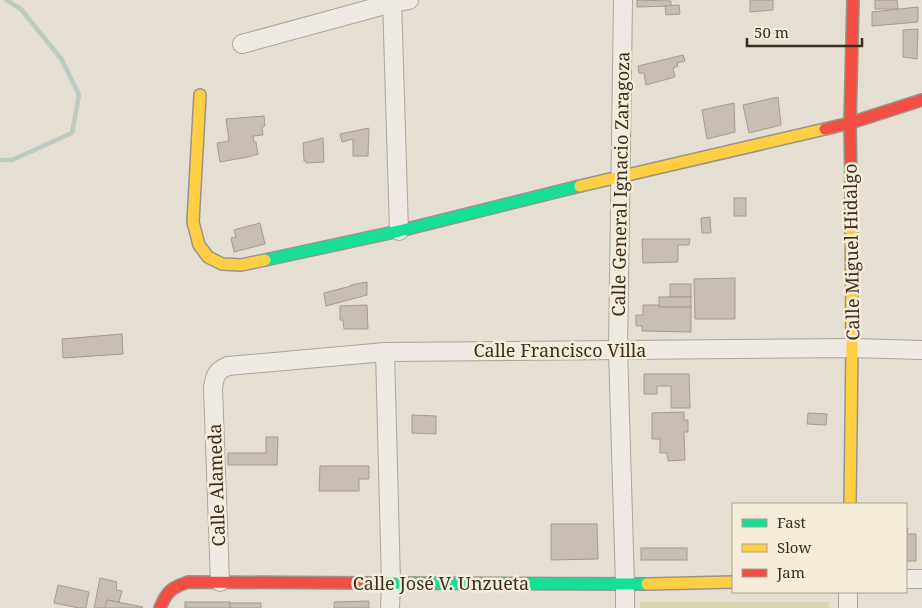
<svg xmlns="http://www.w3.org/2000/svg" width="922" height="608" viewBox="0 0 922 608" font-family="'Noto Serif',serif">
  <rect width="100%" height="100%" fill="#e5ded2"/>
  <rect fill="#d5d4b5" x="640" y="602" width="189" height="6"/>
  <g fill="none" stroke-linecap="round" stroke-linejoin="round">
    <path stroke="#bccac1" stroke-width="4.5" d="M0 160H12L72 133 79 95 62 60 21 9 6 0"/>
  </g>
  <g fill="#c9beb3" stroke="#a69a91">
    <path d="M637 0 671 1V6L637 7Z"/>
    <path d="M750 0H773V10L750 12Z"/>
    <path d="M875 0H897L898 9H875Z"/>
    <path d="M679 5 680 14 666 15 665 6Z"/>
    <path d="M918 7V22L872 26V12Z"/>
    <path d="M918 29 917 59 903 57V30Z"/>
    <path d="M683 55 685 61 677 63 678 66 673 68 675 77 646 85 644 73H639L638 66Z"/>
    <path d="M778 97 781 125 749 133 743 105Z"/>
    <path d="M734 103 735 132 707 139 702 110Z"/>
    <path d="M264 116 265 126 262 127 263 135 253 136 254 142H256L258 154 248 157 220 162 217 143 229 141 226 119Z"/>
    <path d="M369 128 368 156H353V139L342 142 340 134Z"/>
    <path d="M323 138 324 162 306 163V161H304L303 143Z"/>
    <rect x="734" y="198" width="12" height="18"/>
    <path d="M710 217 711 233H702L701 218Z"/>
    <path d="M260 223 265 244 234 252 231 238 236 237 234 230Z"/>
    <path d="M642 239H690L689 245H678V262L643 263Z"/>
    <path d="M735 278V319H695L694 279Z"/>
    <path d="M367 282V295L326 306 324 293 351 286V285Z"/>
    <rect x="670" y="284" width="21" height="13"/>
    <rect x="659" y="297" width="32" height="10"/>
    <path d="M367 305 368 329H344L343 320H340V306Z"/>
    <path d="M643 305H659V307H691V332L642 331V326H636V315H643Z"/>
    <path d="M122 334 123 354 63 358 62 339Z"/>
    <path d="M644 374H689L690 408H671V386H657V394H644Z"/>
    <path d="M684 412V420H688V432H684L685 460 668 461 667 453H660V439H652V413Z"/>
    <path d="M808 413 827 414 826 425 807 424Z"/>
    <path d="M412 415 436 416V434L412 433Z"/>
    <path d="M266 437H278L277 465H228V453H266Z"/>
    <path d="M320 466H369V479H359V491H319Z"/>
    <path d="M551 524H597L598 559 551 560Z"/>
    <path d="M906 528H908L907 534H916V561H906Z"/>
    <rect x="641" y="548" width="46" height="12"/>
    <path d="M100 578 117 582 116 590 122 591 119 602 107 600 105 608H94Z"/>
    <path d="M58 585 89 592 86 608H79L54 603Z"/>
    <path d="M107 600 143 607 142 608H105Z"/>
    <path d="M369 601V608H334V602Z"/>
    <rect x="185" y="602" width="45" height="6"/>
    <rect x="230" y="603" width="31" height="5"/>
  </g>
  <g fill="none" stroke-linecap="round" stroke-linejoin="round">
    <defs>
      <g id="street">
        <path d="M392 0 399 231"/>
        <path d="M623 0 618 350 625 584V608"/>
        <path d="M242 44 392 3 409 0"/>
        <path d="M385 352 391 583 390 608"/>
        <path d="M906 579H922"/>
        <path d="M220 582 213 388C215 375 216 371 228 366L385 352 852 348 922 350"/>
        <path d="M848 592V608"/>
      </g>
      <g id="fast">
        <path d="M265 260 399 231 580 186"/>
        <path d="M365 583 647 584"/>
      </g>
      <g id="slow">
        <path d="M200 95 193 222 199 245 208 257 222 264 241 265 265 260"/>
        <path d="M580 186 825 129"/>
        <path d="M850 504 852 348 851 184"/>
        <path d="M647 584 733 582"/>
      </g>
      <g id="jam">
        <path d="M825 129 850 123 922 100"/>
        <path d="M851 184 850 123 853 0"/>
        <path d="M160 608C167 591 171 588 188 582L365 583"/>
      </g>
    </defs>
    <use href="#street" stroke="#aba49a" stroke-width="20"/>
    <use href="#fast" stroke="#9b938a" stroke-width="14"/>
    <use href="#slow" stroke="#9b938a" stroke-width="14"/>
    <use href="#jam" stroke="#9b938a" stroke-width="14"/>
    <use href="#street" stroke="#eeeae3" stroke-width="18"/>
    <use href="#fast" stroke="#16e098" stroke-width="11"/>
    <use href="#slow" stroke="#ffcf43" stroke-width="11"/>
    <use href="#jam" stroke="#f24e42" stroke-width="11"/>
  </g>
  <g text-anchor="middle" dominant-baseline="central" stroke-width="5" stroke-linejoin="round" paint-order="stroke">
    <g font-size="18" fill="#3a2d22" stroke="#f5ecd9">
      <text transform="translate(620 184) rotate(-89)">Calle General Ignacio Zaragoza</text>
      <text transform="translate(851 252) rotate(-91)">Calle Miguel Hidalgo</text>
      <text x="560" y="350">Calle Francisco Villa</text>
      <text transform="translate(216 485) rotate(-92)">Calle Alameda</text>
      <text x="441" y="583">Calle José V. Unzueta</text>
    </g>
  </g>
  <rect x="732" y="503" width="175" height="90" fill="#f5ecd9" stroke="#aaa090"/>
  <rect x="742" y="519" width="25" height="8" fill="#16e098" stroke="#aaa090"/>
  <text x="777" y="528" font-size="15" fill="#3a2d22">Fast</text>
  <rect x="742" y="544" width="25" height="8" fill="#ffcf43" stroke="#aaa090"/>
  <text x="777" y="553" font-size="15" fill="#3a2d22">Slow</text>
  <rect x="742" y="569" width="25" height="8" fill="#f24e42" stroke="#aaa090"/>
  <text x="777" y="578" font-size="15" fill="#3a2d22">Jam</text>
  <path d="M747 38v8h115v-8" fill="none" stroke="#3a2d22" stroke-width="2.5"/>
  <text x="754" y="38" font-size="15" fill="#3a2d22" stroke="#f5ecd9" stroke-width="4" paint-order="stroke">50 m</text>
</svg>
